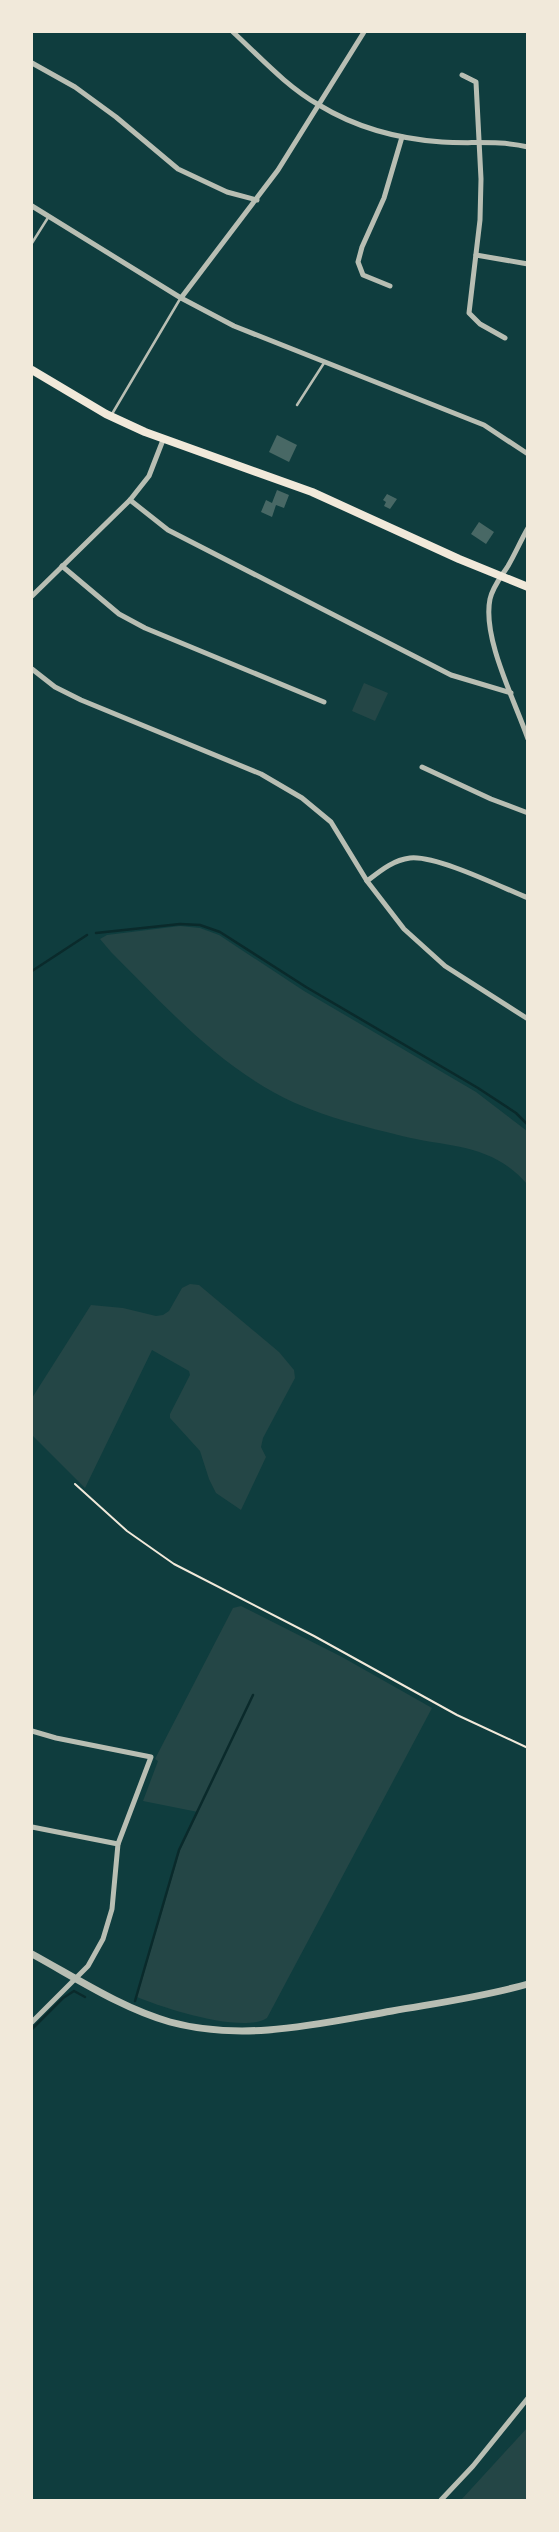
<svg xmlns="http://www.w3.org/2000/svg" width="559" height="2532" viewBox="0 0 559 2532" font-family="'Noto Sans',sans-serif">
  <rect width="100%" height="100%" fill="#0f3d3e"/>
  <g fill="#244646">
    <path d="M364 683 388 693 375 721 352 711Z"/>
    <path d="M180 926 200 928 219 935 304 991 476 1092 527 1131V1184C491 1143 451 1148 402 1136 366 1127 329 1118 295 1103 222 1070 167 1008 111 952L100 939 107 935Z"/>
    <path d="M190 1284 199 1285 279 1352 294 1370 295 1378 263 1438 261 1447 266 1457 241 1510 216 1493 209 1479 200 1451 170 1418V1414L190 1375 189 1371 152 1350 85 1488 32 1435V1398L91 1305 123 1308 156 1316 163 1315 169 1311 182 1288Z"/>
    <path d="M241 1606 342 1657 432 1708 267 2018C243 2034 163 2008 137 1997L180 1850 198 1812 143 1801 158 1761 155 1759 233 1608Z"/>
    <path d="M527 2428V2500H461Z"/>
  </g>
  <g fill="none" stroke-linecap="round" stroke-linejoin="round">
    <g stroke="#0a2a2b" stroke-width="2.5">
      <path d="M96 933 180 924 200 925 220 932 306 987 478 1088 516 1113 528 1125"/>
      <path d="M32 971 87 935"/>
      <path d="M135 2001 179 1850 253 1695"/>
      <path d="M32 2029 63 1998 74 1991 85 1997"/>
    </g>
  </g>
  <g fill="#486865">
    <path d="M277 435 297 445 289 462 269 452Z"/>
    <path d="M277 490 289 495 284 508 276 505 272 517 261 512 266 500 272 503Z"/>
    <path d="M387 494 397 499 390 509 384 506 386 502 383 500Z"/>
    <path d="M479 522 494 532 486 544 471 534Z"/>
  </g>
  <g fill="none" stroke-linecap="round" stroke-linejoin="round">
    <path stroke="#f1e9da" stroke-width="2" d="M75 1484 127 1531 174 1564 314 1636 457 1715 528 1748"/>
    <g stroke="#b8beb3" stroke-width="2.5">
      <path d="M32 243 49 216"/>
      <path d="M297 405 324 363"/>
      <path d="M112 414 180 299"/>
    </g>
    <g stroke="#b8beb3" stroke-width="5">
      <path d="M233 32C260 57 287 87 319 105 355 127 399 139 442 142 470 144 499 140 528 147"/>
      <path d="M32 63 75 87 116 117 178 169 227 192 257 200"/>
      <path d="M462 75 476 82 481 179 480 220 469 313 480 324 505 338"/>
      <path d="M32 206 181 298 234 326 484 425 528 454"/>
      <path d="M476 255 528 264"/>
      <path d="M390 286 363 275 358 262 362 247 384 198 402 137"/>
      <path d="M181 298 278 170 364 32"/>
      <path d="M130 500 168 530 451 675 511 693"/>
      <path d="M528 528C521 540 515 554 508 566 501 577 493 586 490 599 482 638 515 701 528 739"/>
      <path d="M62 566 119 614 145 628 324 702"/>
      <path d="M32 596 130 500 149 476 163 440"/>
      <path d="M32 669 55 687 81 700 261 774 302 798 331 822 367 881 404 929 445 966 528 1019"/>
      <path d="M422 767 491 799 528 813"/>
      <path d="M367 881C380 871 393 860 410 858 436 855 501 887 528 898"/>
      <path d="M32 1731 56 1738 151 1757 118 1844 112 1909 103 1939 88 1966 32 2022"/>
      <path d="M32 1827 118 1844"/>
      <path d="M441 2500 473 2466 528 2398"/>
    </g>
    <path stroke="#b8beb3" stroke-width="7" d="M32 1954C76 1978 121 2008 170 2022 244 2042 318 2024 392 2011 437 2003 483 1997 528 1984"/>
    <path stroke="#f1e9da" stroke-width="8" d="M32 370 106 414 145 432 312 492 459 559 528 587"/>
  </g>
  <rect width="559" height="2532" fill="none" stroke="#f1e9da" stroke-width="66"/>
</svg>
